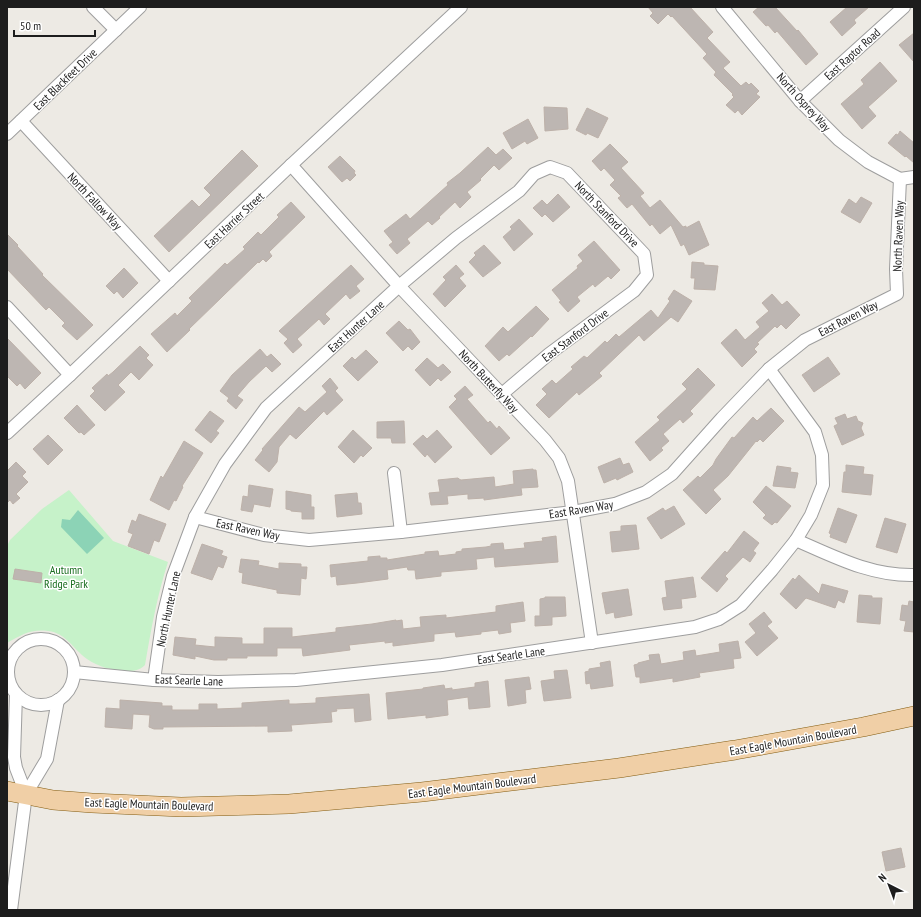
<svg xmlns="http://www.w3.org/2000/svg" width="921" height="917" viewBox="0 0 921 917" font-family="'PT Sans Narrow',sans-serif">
  <rect width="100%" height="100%" fill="#edeae4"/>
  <path fill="#c6f2c9" d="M69 490 113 541 168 562C157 596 151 630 145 665 139 671 133 671 125 671 112 670 98 667 87 659 73 649 66 633 48 631 30 629 22 635 7 643V546L10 540 42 509Z"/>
  <path fill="#8cd3b6" d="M78 510 104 538 87 554 61 527 62 519 70 520Z"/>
  <g fill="#bdb6b2" stroke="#bdb1a9">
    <path d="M648 7H690L713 32 707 38 730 62 723 68 741 86 746 82 749 85 751 83 759 91 756 94 760 97 742 115 738 110 735 113 726 105 734 97 732 95 733 94 714 75 716 72 703 58 707 54 672 16 671 17 668 14 658 24 650 16 653 13Z"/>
    <path d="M759 7H775L797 31 798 30 818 54 806 65 777 31 775 33 768 25 766 26 753 12Z"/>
    <path d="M847 7H869L854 20 856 23 842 36 830 22Z"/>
    <path d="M914 33V62L899 45Z"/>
    <path d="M880 62 897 81 868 107 876 116 862 129 841 104 864 84 861 80Z"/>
    <path d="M544 107 567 108 568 129 545 131Z"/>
    <path d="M587 108 608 118 598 138 587 133 586 135 576 130Z"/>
    <path d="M528 119 538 138 527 144 525 141 512 149 503 133Z"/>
    <path d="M900 131 914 143V163L906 156 905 157 888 143 896 134 898 135Z"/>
    <path d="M610 144 628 162 621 168 644 193 640 196 650 208 660 200 683 227 686 226V228L699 221 709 245 689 255 684 244 681 246 671 225 660 234 652 224 650 226 632 204 627 208 618 198 621 196 610 185 615 180 604 168 601 171 592 161Z"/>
    <path d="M488 147 496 155 503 149 512 158 499 170 494 165 480 179 481 180 467 192 471 197 460 208 455 202 439 217 440 218 432 225 428 221 407 239 410 243 397 254 389 245 393 242 384 231 406 214 410 219 448 185 447 183 460 173Z"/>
    <path d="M242 150 258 166 169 252 154 236 192 200 199 207 211 195 204 188Z"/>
    <path d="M340 156 355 171 354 173 356 175 350 181 347 178 342 182 328 167Z"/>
    <path d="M558 194 570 207 553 222 545 214 542 217 533 208 542 200 547 205Z"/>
    <path d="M861 197 872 203 860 223 841 212 849 199 856 204Z"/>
    <path d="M291 202 305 217 269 252 272 256 266 262 263 259 259 263 258 262 189 329 190 330 167 352 151 334 175 313 177 316 192 301 189 298 225 263 227 265 245 249 243 247 258 232 261 235 279 217 277 215Z"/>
    <path d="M519 219 533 234 514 251 503 237 512 229 510 227Z"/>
    <path d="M7 234 18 245 17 246 43 274 42 275 93 325 77 340 62 326 65 323 49 307 46 310 7 269Z"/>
    <path d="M594 241 620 270 611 279 608 276 595 287 593 284 577 297 580 301 568 312 559 302 561 301 552 290 578 268 577 266 583 261 578 255Z"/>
    <path d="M484 245 501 263 483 277 469 262 476 255 474 253Z"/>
    <path d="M692 262 704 263V265L718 266 715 290 694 289 695 278H691Z"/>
    <path d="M351 265 364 279 356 286 360 291 350 299 346 294 325 314 330 319 324 325 319 319 297 339 302 345 293 353 284 343 288 339 279 331Z"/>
    <path d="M456 265 464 274 459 278 466 286 445 307 433 294 446 280 443 277Z"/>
    <path d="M124 268 138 283 123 298 117 291 114 294 106 286Z"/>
    <path d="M674 290 692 301 678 322 671 317 644 341 639 335 599 373 602 376 579 395 577 392 549 418 536 405 547 394 542 389 552 380 556 384 573 369 571 367 584 356 587 358 605 341 607 343 616 334 619 337 651 310 658 318 670 301 668 299Z"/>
    <path d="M772 294 782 305 787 301 800 315 786 329 781 324 777 328 775 326 757 343 759 344 754 349 757 352 742 367 721 343 736 329 745 340 760 327 756 322 769 311 762 303Z"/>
    <path d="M536 306 549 319 532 337 531 336 509 356 507 354 499 361 485 346 503 327 508 332Z"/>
    <path d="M399 321 408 330 410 329 420 342 412 350 408 346 403 351 386 333Z"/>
    <path d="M7 338 41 373 25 389 20 383 17 386 7 376Z"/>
    <path d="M140 346 149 355 146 358 153 365 139 380 131 372 118 385 125 392 105 411 90 396 95 391 92 388 107 374 108 376 113 372Z"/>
    <path d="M260 349 267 357 271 354 281 364 272 372 266 366 249 382 237 396 243 400 236 409 227 401 229 398 220 391 232 375Z"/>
    <path d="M366 350 378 362 358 381 343 366 352 357 355 360Z"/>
    <path d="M828 357 840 374 814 392 802 375Z"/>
    <path d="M427 358 438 368 443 364 451 372 441 381 438 378 430 386 415 370Z"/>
    <path d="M698 368 715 385 690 411 693 414 683 423 680 419 663 434 669 441 661 448 663 450 650 461 635 442 660 420 657 417 687 389 682 384Z"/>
    <path d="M330 378 338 388 335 391 343 400 327 415 324 411 296 439 290 434 279 447 277 462 269 472 255 460 263 450 262 449 299 407 305 412 327 392 322 386Z"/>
    <path d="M465 386 473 395 467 399 488 423 490 421 497 429 499 426 510 438 491 455 449 407 457 399 454 396Z"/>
    <path d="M77 405 95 425 84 435 81 432 79 433 64 418Z"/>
    <path d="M771 408 784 421 763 442 760 439 757 442 756 441 728 476 713 490 721 499 706 514 683 490 698 476 700 478 713 465 716 459 732 437 734 438 753 417 757 421Z"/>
    <path d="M210 411 224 421 216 431 219 433 211 443 195 430Z"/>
    <path d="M845 414 847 419 856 416 858 421 863 423 861 428 864 435 842 445 834 426 838 424 835 418Z"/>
    <path d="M404 421 405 443H392L391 438H377V422Z"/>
    <path d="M353 430 372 448 363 457 361 455 354 463 338 447Z"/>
    <path d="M437 430 452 447 435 463 427 454 425 457 413 444 423 435 427 439Z"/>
    <path d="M48 435 63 450 48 465 33 449Z"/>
    <path d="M184 441 203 453 182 486 183 487 176 501 174 500 169 510 150 500 161 476 163 478Z"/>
    <path d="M620 458 623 465 629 463 633 472 617 480 616 478 604 483 598 467Z"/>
    <path d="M16 462 26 472 22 476 28 482 16 494 20 498 13 504 10 500 7 503V471Z"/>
    <path d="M846 465 864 467 863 474 873 475 871 495 842 492 844 472H846Z"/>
    <path d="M777 466 791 468 790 472 798 473 795 488 773 486Z"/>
    <path d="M533 469V470H536L538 487 521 488 522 495 484 500V498L468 499V494L447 496 448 504 431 505 429 493 440 492 438 480 458 478 459 479 461 480 494 477 495 487 514 484 513 471Z"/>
    <path d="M249 485 273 489 270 507 254 504 252 512 241 510 243 496 248 497Z"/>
    <path d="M766 486 791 506 777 523 775 522 772 525 763 518 766 515 753 502Z"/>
    <path d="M286 491 311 495V507H314V519H302V512L291 511V510L286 509Z"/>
    <path d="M357 493 358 503H361L362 514 337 517 335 495Z"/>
    <path d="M674 506 685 524 661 539 647 518 663 508 665 511Z"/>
    <path d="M838 508 857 515 846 543 830 537 831 534 829 533Z"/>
    <path d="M139 514 166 524 159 542 154 540 149 554 128 546 133 534 128 532 132 520 136 522Z"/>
    <path d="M885 518 906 524 897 553 876 547Z"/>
    <path d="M636 525 639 549 612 552 610 532 621 531V526Z"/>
    <path d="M744 531 759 543 753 551 756 553 750 562 743 557 725 576 728 579 717 592 701 578 725 551 727 553Z"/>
    <path d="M556 536 558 562 495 567 494 557 476 559 477 569 441 572V576L416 579 415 570H408L407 567 387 570 388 579 357 583 337 585 336 576 331 577 330 565 368 561V557L380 556V558H387V560L425 554V552L438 551 439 556 456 554V552L462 551V549L486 547 491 546V544L503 543 504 550 525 548 524 543 543 541 542 538Z"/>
    <path d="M202 544 223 551 221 555 227 557 223 568 218 566 212 580 191 573Z"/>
    <path d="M241 559 259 561 258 565 279 569V563L301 564V567H307L306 579 301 578 300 595 277 593V590L242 583 243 573 239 572Z"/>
    <path d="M15 569 42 573 41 583 13 579Z"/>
    <path d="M799 575 819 594 822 584 848 591 844 603 838 600 835 608 806 598 796 609 780 594 793 578 795 580Z"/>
    <path d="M693 577 696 597 681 599 682 608 664 610 662 598 667 597 665 581Z"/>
    <path d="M628 589 632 615 615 618 614 612 606 614 602 593Z"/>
    <path d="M859 595 872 596V598H882L880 624 857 622Z"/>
    <path d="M545 597H565L566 616 552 617V625L535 626V616H540V599L545 598Z"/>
    <path d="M909 601 914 602V632L904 631 906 621 900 620 902 605 908 606Z"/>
    <path d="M523 602 525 621 510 623 511 632 499 634 498 630 481 632V634L456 637 455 632 434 634V641L393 646V642L385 643V641L349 645 350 650 303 656 302 648H277V656H247V658H227V660H214L195 656V659L173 655 175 637 196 639 195 645 215 647V637L242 638V644H264V628H292V637L336 632V628L372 624 396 620V621L402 620 403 629 421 627 420 617 446 615V618L496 612V606Z"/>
    <path d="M764 612 772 622 767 626 778 638 757 656 745 642 756 633 749 624Z"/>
    <path d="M738 641 741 658 733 659 734 668 699 673 700 677 673 682V678L640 683V677H636L634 665 638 664V663L650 660 649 655 659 654 661 664 684 660 683 652 695 650 696 656 720 652 719 644Z"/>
    <path d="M610 661 613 686 591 689 590 683 586 684 585 672 589 671V669L601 667 600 663Z"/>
    <path d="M567 670 571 698 544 701 541 681 555 679 554 671Z"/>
    <path d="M529 677 531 689 525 690 526 703 508 706 505 680Z"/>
    <path d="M488 681 490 707 469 709 468 697 447 700 448 715 426 718V715L388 719 386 693 423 689V688L444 685 445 689 452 688V690L475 687V683Z"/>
    <path d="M369 694 371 720 355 722 354 708 336 709 337 711 331 712 332 722 291 725 292 731 268 732V726L163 727V729H154L149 727 150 715 133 714 132 729 105 727 106 708 120 709V700L162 703V706H172V710H199V704H217V709L242 708V703L289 700V704H296L316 703V698Z"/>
    <path d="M901 848 905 867 886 871 882 852Z"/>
  </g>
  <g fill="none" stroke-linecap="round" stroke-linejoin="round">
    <defs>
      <g id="minor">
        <path d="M93 7 116 30"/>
        <path d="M722 7 800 101 839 140 868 162 900 179"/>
        <path d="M800 101 904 7"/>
        <path d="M21 121 169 281"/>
        <path d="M7 134 140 7"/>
        <path d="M291 165 399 286 545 440 559 458 568 481 592 643"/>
        <path d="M900 179 914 177"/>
        <path d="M7 307 70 375"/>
        <path d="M7 433 70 375 291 165 461 7"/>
        <path d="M394 473 401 532"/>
        <path d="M195 517 264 535 309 540 401 532 573 512 615 504 646 492 672 474 722 418 769 369 805 340 897 294 896 269 900 179"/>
        <path d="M796 540C835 557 871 576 914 575"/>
        <circle cx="41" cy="672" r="33"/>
        <path d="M74 672 154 680 218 682 296 680 442 665 695 627 719 619 741 605 772 570 796 540 811 515 823 485 822 455 815 432 769 369"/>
        <path d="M154 680 163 617 173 576 195 517 225 464 266 408 399 286 456 238 519 191 534 174 550 167 567 173 644 254 647 275 634 291 549 354 502 394"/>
        <path d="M16 694 14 757 16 768 26 794"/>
        <path d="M11 910 26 794 47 759 58 700"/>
      </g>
      <path id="primary" d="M7 791 53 800 92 803 181 807 289 804 422 792 619 768 735 750 863 727 914 716"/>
    </defs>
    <use href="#minor" stroke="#9e9e9e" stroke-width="14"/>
    <use href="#primary" stroke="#845d12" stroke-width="20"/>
    <use href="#minor" stroke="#fff" stroke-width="12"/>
    <use href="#primary" stroke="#f0cfa6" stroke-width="19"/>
  </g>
  <g text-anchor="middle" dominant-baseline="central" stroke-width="3" stroke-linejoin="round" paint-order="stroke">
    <g font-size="12" fill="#1d1d1d" stroke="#fff">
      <text transform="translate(852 54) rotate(-42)">East Raptor Road</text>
      <text transform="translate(65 79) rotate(-44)">East Blackfeet Drive</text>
      <text transform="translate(804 102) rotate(48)">North Osprey Way</text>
      <text transform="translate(95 201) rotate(47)">North Fallow Way</text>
      <text transform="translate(607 214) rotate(46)">North Stanford Drive</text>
      <text transform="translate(234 220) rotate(-43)">East Harrier Street</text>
      <text transform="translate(898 236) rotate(-88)">North Raven Way</text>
      <text transform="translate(848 318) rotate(-27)">East Raven Way</text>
      <text transform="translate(356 326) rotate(-42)">East Hunter Lane</text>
      <text transform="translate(575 335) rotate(-37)">East Stanford Drive</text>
      <text transform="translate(489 381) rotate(47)">North Butterfly Way</text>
      <text transform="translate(581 509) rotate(-9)">East Raven Way</text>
      <text transform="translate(248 529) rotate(12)">East Raven Way</text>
      <text transform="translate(168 609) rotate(-78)">North Hunter Lane</text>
      <text transform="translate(511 655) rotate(-8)">East Searle Lane</text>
      <text transform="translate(189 680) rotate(2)">East Searle Lane</text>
      <text transform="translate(793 740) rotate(-10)">East Eagle Mountain Boulevard</text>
      <text transform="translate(472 786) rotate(-7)">East Eagle Mountain Boulevard</text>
      <text transform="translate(149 804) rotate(2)">East Eagle Mountain Boulevard</text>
    </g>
    <g font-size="12" fill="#196e1f" stroke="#fff">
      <text x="66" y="569">Autumn<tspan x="66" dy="14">Ridge Park</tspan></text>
    </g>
  </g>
  <rect width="921" height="917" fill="none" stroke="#1d1d1d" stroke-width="16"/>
  <g transform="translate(889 885) rotate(318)" stroke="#ffffff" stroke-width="3" paint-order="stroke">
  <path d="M0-3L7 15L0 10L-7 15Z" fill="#1d1d1d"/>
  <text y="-6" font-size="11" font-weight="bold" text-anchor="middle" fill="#1d1d1d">N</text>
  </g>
  <path d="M14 30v6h81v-6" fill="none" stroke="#1d1d1d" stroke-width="2"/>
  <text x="20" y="30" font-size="12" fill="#1d1d1d" stroke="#ffffff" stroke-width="3" paint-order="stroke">50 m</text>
</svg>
